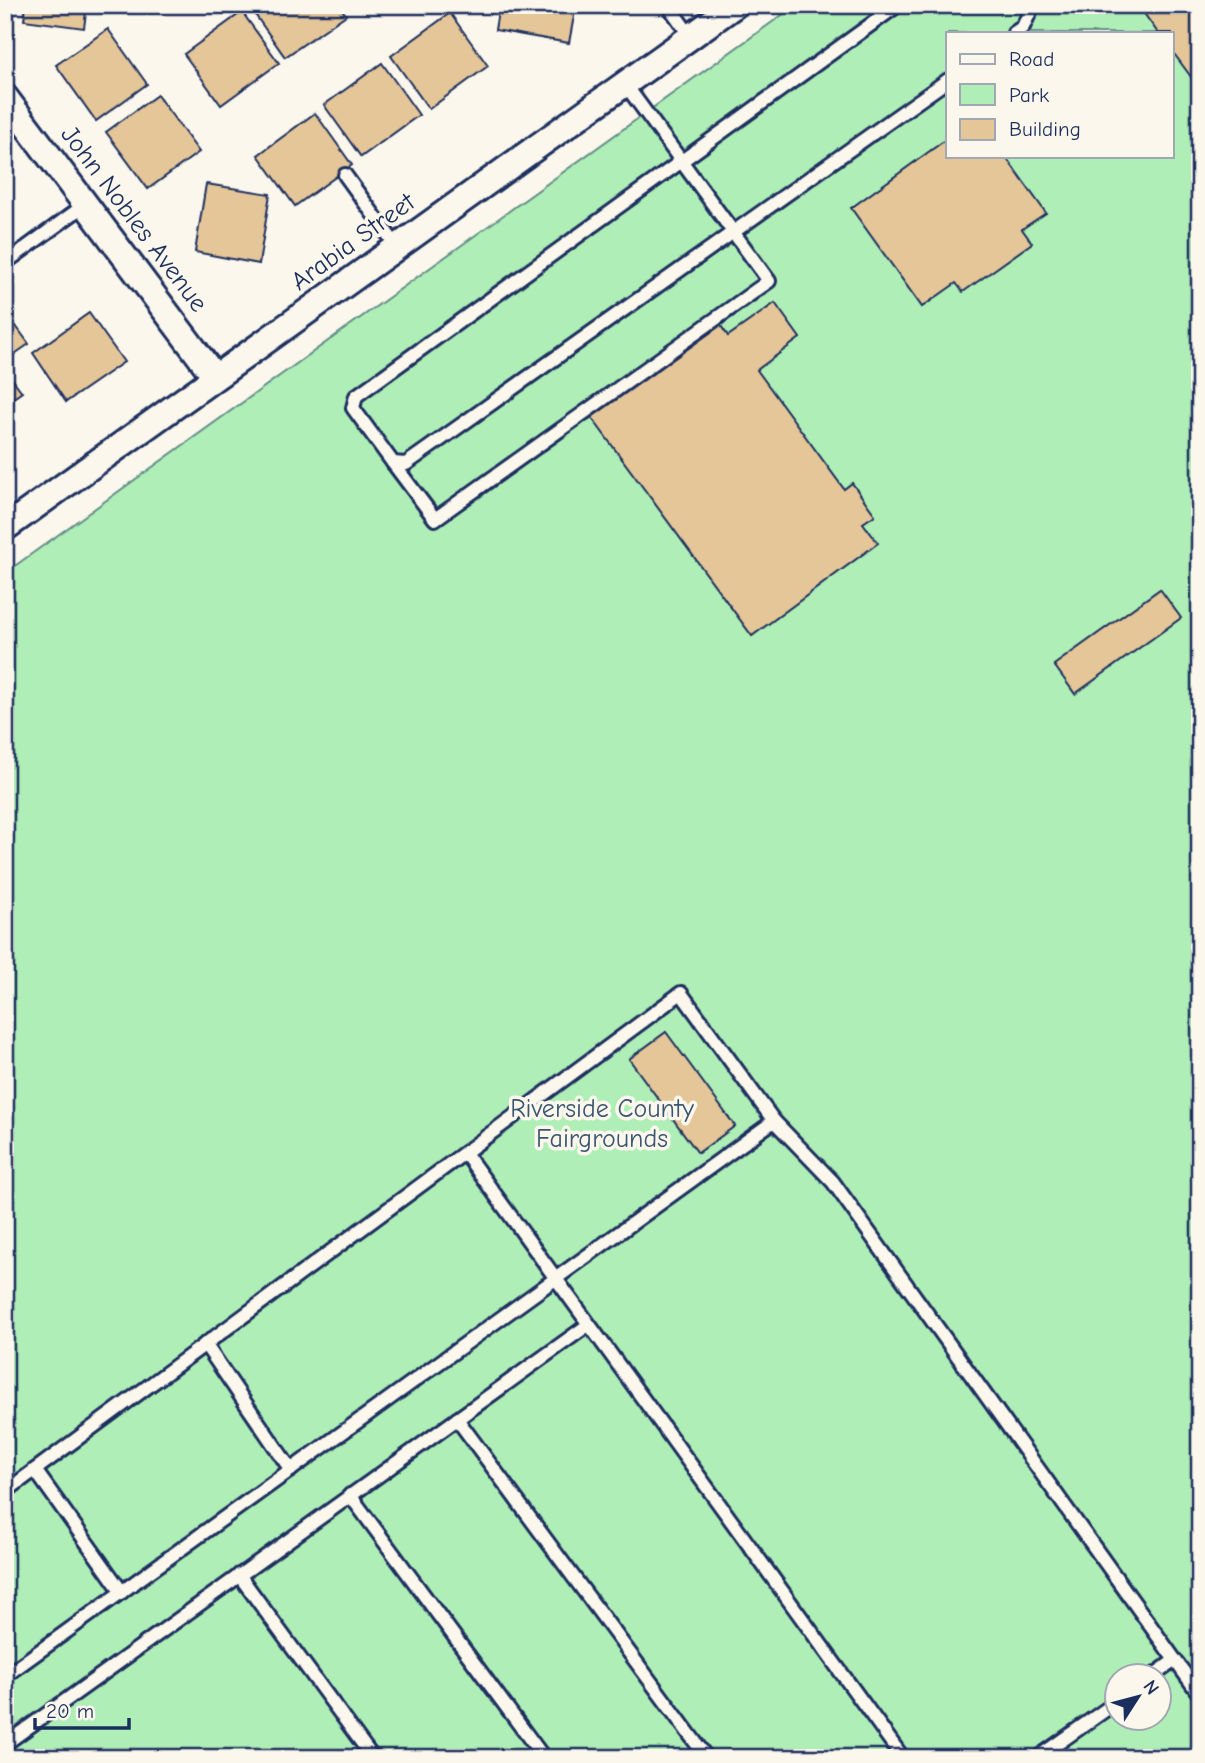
<svg xmlns="http://www.w3.org/2000/svg" width="1205" height="1763" viewBox="0 0 1205 1763" font-family="'Comic Neue',sans-serif">
  <rect width="100%" height="100%" fill="#fbf7ec"/>
  <filter id="ink" filterUnits="userSpaceOnUse"><feTurbulence type="fractalNoise" baseFrequency=".0143" numOctaves="2"/><feDisplacementMap in="SourceGraphic" scale="14" xChannelSelector="R" yChannelSelector="G"/><feConvolveMatrix kernelMatrix="1 2 1 2 8 2 1 2 1" color-interpolation-filters="sRGB"/></filter>
  <g filter="url(#ink)">
    <path fill="#afefb7" stroke="#658f8a" stroke-width="2" fill-rule="evenodd" d="M796 5H1200V1758H5V573ZM948 33H1172V156H948ZM1118 1676H1160V1718H1118Z"/>
    <g fill="#e5c698" stroke="#1b2f5e" stroke-width="2">
      <path d="M26 5H87L84 28 24 20Z"/>
      <path d="M339 5 346 15 285 57 249 6Z"/>
      <path d="M499 5H576L569 43 495 30Z"/>
      <path d="M1138 5H1200V89L1172 51V33H1158Z"/>
      <path d="M242 12 279 63 221 105 184 54Z"/>
      <path d="M450 13 488 66 429 109 391 56Z"/>
      <path d="M108 29 147 84 96 121 56 65Z"/>
      <path d="M382 63 419 115 361 157 324 105Z"/>
      <path d="M157 95 199 152 148 189 106 132Z"/>
      <path d="M315 113 352 165 295 206 258 155Z"/>
      <path d="M948 138V156H1005L1046 213 1022 229 1032 243 963 292 956 283 922 307 851 208Z"/>
      <path d="M206 184 270 194 259 264 195 252Z"/>
      <path d="M775 303 800 338 757 370 844 489 852 483 875 515 863 523 878 543 752 636 589 414 717 320 728 336Z"/>
      <path d="M89 313 124 362 66 402 33 353Z"/>
      <path d="M16 326 29 344 6 360 5 334Z"/>
      <path d="M5 369 22 392 5 404Z"/>
      <path d="M1160 589 1181 618 1075 694 1054 665Z"/>
      <path d="M666 1032 735 1126 698 1153 629 1059Z"/>
    </g>
    <g fill="none" stroke-linecap="round" stroke-linejoin="round">
      <defs>
        <g id="lane">
          <path d="M668 5 691 37"/>
          <path d="M898 5 356 396 353 408 393 463 406 464 948 80"/>
          <path d="M1014 33 1023 27 1033 5"/>
          <path d="M345 175 397 247"/>
          <path d="M5 263 86 204"/>
          <path d="M393 463 435 519 769 281 625 84"/>
          <path d="M465 1153 903 1758"/>
          <path d="M205 1344 291 1470"/>
          <path d="M457 1419 707 1758"/>
          <path d="M35 1470 122 1592"/>
          <path d="M5 1492 681 993 774 1121 833 1182 1200 1695"/>
          <path d="M350 1495 544 1758"/>
          <path d="M239 1575 373 1758"/>
          <path d="M5 1676 774 1121"/>
          <path d="M1153 1676 1175 1660"/>
          <path d="M5 1744 588 1325"/>
          <path d="M1037 1758 1118 1701"/>
        </g>
        <g id="street">
          <path d="M5 97 215 377"/>
          <path d="M5 528 735 5"/>
        </g>
      </defs>
      <use href="#lane" stroke="#1b2f5e" stroke-width="18"/>
      <use href="#street" stroke="#1b2f5e" stroke-width="30"/>
      <use href="#lane" stroke="#fbf7ec" stroke-width="12"/>
      <use href="#street" stroke="#fbf7ec" stroke-width="24"/>
    </g>
  </g>
  <g text-anchor="middle" dominant-baseline="central" stroke-width="7" stroke-linejoin="round" paint-order="stroke">
    <g font-size="26" fill="#1b2f5e" stroke="#fbf7ec">
      <text transform="translate(134 219) rotate(53)">John Nobles Avenue</text>
      <text transform="translate(353 242) rotate(-36)">Arabia Street</text>
    </g>
    <g font-size="26" fill="#395570" stroke="#fbf7ec">
      <text x="602" y="1109">Riverside County<tspan x="602" dy="30">Fairgrounds</tspan></text>
    </g>
  </g>
  <rect width="1205" height="1763" fill="none" stroke="#fbf7ec" stroke-width="28"/>
  <rect x="14" y="14" width="1177" height="1735" fill="none" stroke="#1b2f5e" stroke-width="2.5" filter="url(#ink)"/>
  <rect x="946" y="32" width="228" height="126" fill="#fbf7ec" stroke="#a1a7b3" stroke-width="2"/>
  <rect x="960" y="54" width="35" height="10" fill="#fbf7ec" stroke="#a1a7b3" stroke-width="2"/>
  <text x="1009" y="66" font-size="21" fill="#1b2f5e">Road</text>
  <rect x="960" y="84" width="35" height="21" fill="#afefb7" stroke="#a1a7b3" stroke-width="2"/>
  <text x="1009" y="102" font-size="21" fill="#1b2f5e">Park</text>
  <rect x="960" y="119" width="35" height="21" fill="#e5c698" stroke="#a1a7b3" stroke-width="2"/>
  <text x="1009" y="136" font-size="21" fill="#1b2f5e">Building</text>
  <g transform="translate(1138 1697) rotate(54)"><circle r="33" fill="#fbf7ec" stroke="#a1a7b3" stroke-width="2"/>
  <path d="M0-5L12 26L0 18L-12 26Z" fill="#1b2f5e"/>
  <text y="-10" font-size="19" font-weight="bold" text-anchor="middle" fill="#1b2f5e">N</text>
  </g>
  <path d="M35 1718v10h94v-10" fill="none" stroke="#1b2f5e" stroke-width="3.5"/>
  <text x="46" y="1718" font-size="21" fill="#1b2f5e" stroke="#fbf7ec" stroke-width="5" paint-order="stroke">20 m</text>
</svg>
